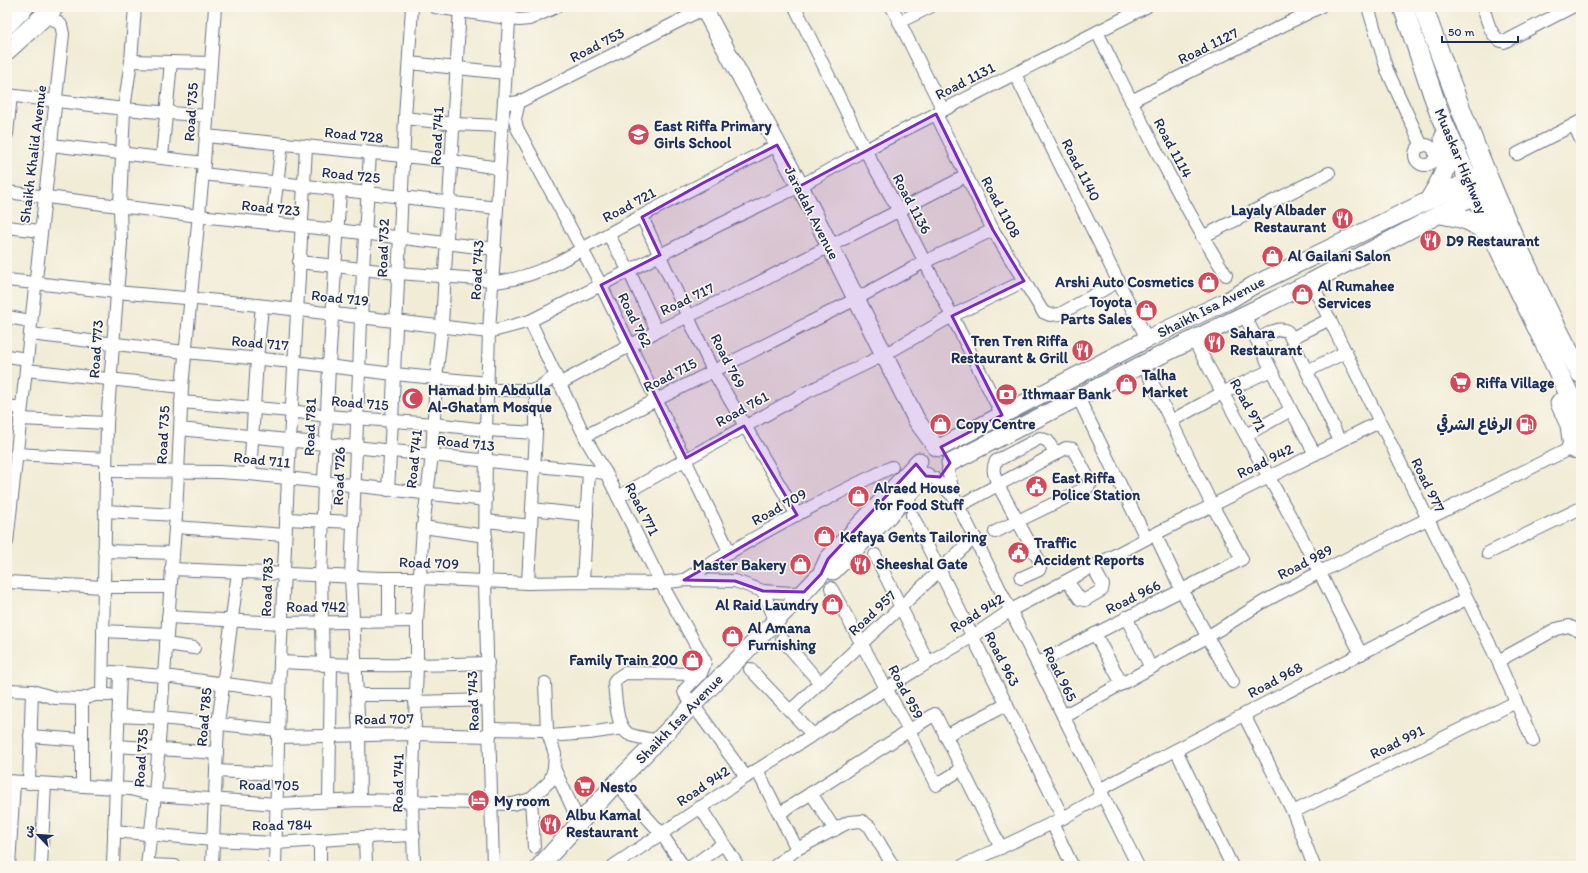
<svg xmlns="http://www.w3.org/2000/svg" width="1588" height="873" viewBox="0 0 1588 873" font-family="Itim,'Playpen Sans Arabic',sans-serif">
  <rect width="100%" height="100%" fill="#fbf7ec"/>
  <filter id="ink" filterUnits="userSpaceOnUse"><feTurbulence type="fractalNoise" baseFrequency=".025" numOctaves="2"/><feDisplacementMap in="SourceGraphic" scale="8" xChannelSelector="R" yChannelSelector="G"/><feConvolveMatrix kernelMatrix="1 2 1 2 8 2 1 2 1" color-interpolation-filters="sRGB"/></filter>
  <filter id="wash" filterUnits="userSpaceOnUse"><feTurbulence type="fractalNoise" baseFrequency=".012" numOctaves="4" result="noise"/><feDisplacementMap in="SourceGraphic" scale="16" xChannelSelector="R" yChannelSelector="G"/><feGaussianBlur stdDeviation="0.9" result="paint"/><feColorMatrix in="noise" values="0 0 0 0 0 0 0 0 0 0 0 0 0 0 0 0 0 1.4 0 .05"/><feComposite in="paint" operator="in"/></filter>
  <g filter="url(#wash)">
    <rect width="100%" height="100%" fill="#f1ecd6"/>
  </g>
  <g filter="url(#ink)">
    <g fill="none" stroke-linecap="round" stroke-linejoin="round">
      <defs>
        <g id="street">
          <path d="M435 7 519 20 529 19 556 7"/>
          <path d="M795 7 865 150 899 211 1002 415"/>
          <path d="M892 7 943 110"/>
          <path d="M1368 7 1387 70 1422 146"/>
          <path d="M1483 7C1487 18 1490 39 1504 42L1572 7"/>
          <path d="M899 22 930 7"/>
          <path d="M1097 32C1138 114 1178 198 1226 275"/>
          <path d="M131 61 211 63"/>
          <path d="M409 63 505 73"/>
          <path d="M1015 74 1147 339"/>
          <path d="M7 95 124 109 207 116"/>
          <path d="M1131 101 1320 7"/>
          <path d="M519 102 515 119 517 128 601 285 730 553"/>
          <path d="M512 103 519 102 707 7"/>
          <path d="M936 114 993 230 1043 312 1050 315 1060 314 1119 281"/>
          <path d="M405 118 454 124 502 126"/>
          <path d="M1574 125 1581 140"/>
          <path d="M7 134 11 95"/>
          <path d="M206 136 452 161 499 168"/>
          <path d="M51 145 204 163"/>
          <circle cx="1425" cy="155" r="10"/>
          <path d="M1517 154 1581 121"/>
          <path d="M162 157 171 62"/>
          <path d="M203 174 497 208"/>
          <path d="M7 192 199 216 337 230 495 249"/>
          <path d="M642 217 713 371 797 515"/>
          <path d="M272 223 282 144"/>
          <path d="M7 227 40 231"/>
          <path d="M608 234 629 271 657 331"/>
          <path d="M1202 237 1329 173"/>
          <path d="M299 262 398 273 493 280"/>
          <path d="M7 280 116 292 231 302 489 332 530 321 721 224 800 186 865 150 1146 7"/>
          <path d="M493 282C538 279 574 253 612 232 667 202 722 173 777 145"/>
          <path d="M1311 282 1498 661 1533 741"/>
          <path d="M1244 314 1291 410 1315 454"/>
          <path d="M7 317 31 321"/>
          <path d="M530 321 587 441 606 473 661 583 705 661C703 676 693 679 684 691L685 694 746 777"/>
          <path d="M30 334 185 352 294 362 394 374 488 383"/>
          <path d="M1292 338 1330 319"/>
          <path d="M1193 339 1299 532 1361 654"/>
          <path d="M1257 340C1266 335 1279 325 1288 332L1340 441"/>
          <path d="M7 356 27 359"/>
          <path d="M26 370 182 387"/>
          <path d="M1307 371 1346 352"/>
          <path d="M559 384 657 331 752 286 966 176"/>
          <path d="M487 390H536L555 376"/>
          <path d="M1078 397 1146 538"/>
          <path d="M181 402 291 411 327 416 434 424 486 430 536 433"/>
          <path d="M7 406 21 408"/>
          <path d="M20 419 107 423"/>
          <path d="M1171 421 1222 393 1271 370"/>
          <path d="M180 429 606 473"/>
          <path d="M1246 435 1291 410"/>
          <path d="M585 436 856 299 924 262 993 230"/>
          <path d="M1581 444 1580 441 1574 439 1570 442 1568 446C1569 452 1574 453 1579 451L1581 448"/>
          <path d="M16 454 106 459"/>
          <path d="M948 470 954 497 1138 866"/>
          <path d="M106 471 219 472 250 474 486 500"/>
          <path d="M250 474 257 359 262 306"/>
          <path d="M934 478 954 497"/>
          <path d="M388 490 392 421 405 118 412 7"/>
          <path d="M618 497 805 393 884 355 952 316 1024 281"/>
          <path d="M959 506 1066 448 1073 449 1091 483 1088 487 995 532"/>
          <path d="M532 509 587 515"/>
          <path d="M105 511 176 515"/>
          <path d="M912 515 1063 818"/>
          <path d="M286 519 353 522"/>
          <path d="M486 521 531 526"/>
          <path d="M175 527 285 535"/>
          <path d="M423 527 486 536"/>
          <path d="M1155 534 1182 591 1233 682"/>
          <path d="M7 542 63 34 61 25 47 14"/>
          <path d="M104 551 173 553"/>
          <path d="M1488 553 1581 508"/>
          <path d="M875 555 928 662"/>
          <path d="M171 569 381 578H419L528 583 583 582 661 583 684 580 735 581 763 591 791 593 804 592"/>
          <path d="M1021 578 1039 570 1041 564 998 485C995 476 991 470 996 461L1040 438 1048 441 1055 454"/>
          <path d="M684 580C751 538 821 500 892 467"/>
          <path d="M1067 581 1080 599 1085 600 1102 590 1103 585 1093 567"/>
          <path d="M7 582 104 587H170"/>
          <path d="M583 582 589 471"/>
          <path d="M528 583 536 433V390"/>
          <path d="M831 588 909 730 936 785 962 769"/>
          <path d="M763 591 775 620"/>
          <path d="M168 617 282 623 417 621"/>
          <path d="M1126 617 1151 668"/>
          <path d="M389 621V578"/>
          <path d="M103 631 167 634"/>
          <path d="M1095 634 1122 684"/>
          <path d="M782 639 820 683"/>
          <path d="M166 644 194 648"/>
          <path d="M1498 661 1556 629 1569 626 1581 632"/>
          <path d="M280 662C350 666 419 666 488 663"/>
          <path d="M1037 664C1105 628 1174 595 1242 559L1212 505 1143 364"/>
          <path d="M323 665 321 576 324 482 329 366 340 190"/>
          <path d="M750 669 813 735"/>
          <path d="M112 672 164 676 279 691"/>
          <path d="M7 690 32 691 55 698 82 699 95 695H110"/>
          <path d="M102 694 107 423 121 243 120 205 124 109 131 61 135 7"/>
          <path d="M357 695H415"/>
          <path d="M415 702 489 700"/>
          <path d="M790 711 975 537"/>
          <path d="M1244 715 1293 812 1314 866"/>
          <path d="M118 716 161 718 278 730"/>
          <path d="M1063 716 1207 637 1265 601 1320 572 1569 449"/>
          <path d="M490 729 547 730"/>
          <path d="M30 736 82 740"/>
          <path d="M549 736 589 733 623 728"/>
          <path d="M945 736 1007 704"/>
          <path d="M278 737 414 734 490 736"/>
          <path d="M659 741C650 739 640 738 631 735 615 729 616 697 614 683L616 679 625 673 701 674"/>
          <path d="M117 746 217 753"/>
          <path d="M1176 750 1232 866"/>
          <path d="M554 768 574 811"/>
          <path d="M757 770 797 849"/>
          <path d="M216 771 277 774"/>
          <path d="M7 781 130 789 155 795 277 804 360 800 513 804 531 799"/>
          <path d="M29 783 32 691"/>
          <path d="M616 783 661 833 683 866"/>
          <path d="M82 786V699"/>
          <path d="M1099 790 1466 599"/>
          <path d="M811 793 835 830"/>
          <path d="M360 800 359 735 351 577 363 269 370 153"/>
          <path d="M329 801 331 665"/>
          <path d="M700 807 738 866"/>
          <path d="M1293 812 1516 702"/>
          <path d="M780 813 935 714 1001 848"/>
          <path d="M1052 823 1072 865"/>
          <path d="M114 831 213 840 276 843 365 837 414 835"/>
          <path d="M365 837 366 866"/>
          <path d="M534 847 531 799 550 781 554 768 555 754 547 730 545 683"/>
          <path d="M147 865 175 866"/>
          <path d="M9 866 14 782"/>
          <path d="M41 866 45 784"/>
          <path d="M113 866 120 673"/>
          <path d="M147 866 155 795 176 515 182 387 204 163 215 7"/>
          <path d="M212 866 218 724 238 572"/>
          <path d="M275 866 280 662 288 478 306 147"/>
          <path d="M320 866V840"/>
          <path d="M414 866 412 800 417 666V621L423 527 432 455 436 379 442 325 460 7"/>
          <path d="M493 866 485 582 486 430 489 332 510 7"/>
          <path d="M613 866 746 777 914 671 973 636 1011 610 1155 534 1379 422"/>
          <path d="M692 866 723 844"/>
          <path d="M775 866 797 849 849 822 862 821 870 827 893 866"/>
          <path d="M962 866 1063 818 1102 796"/>
        </g>
        <g id="secondary">
          <path d="M703 7 800 186 917 421 936 447"/>
          <path d="M939 448 1147 339 1229 300 1254 285 1481 175"/>
          <path d="M950 463 1143 364 1311 282 1487 189"/>
          <path d="M833 571 894 510 926 476"/>
          <path d="M540 866 616 783 804 592 821 574 828 559 919 461"/>
        </g>
        <g id="primary">
          <path d="M1403 7 1440 115 1495 240 1581 419"/>
          <path d="M1423 7C1468 133 1517 257 1581 374"/>
          <path d="M7 24 24 7"/>
          <path d="M7 50 54 7"/>
          <path d="M1430 199C1446 172 1449 169 1444 138"/>
          <path d="M1441 214C1467 219 1471 219 1492 238"/>
          <path d="M1560 403 1570 425 1572 440"/>
        </g>
      </defs>
      <use href="#street" stroke="#667188" stroke-width="14"/>
      <use href="#secondary" stroke="#667188" stroke-width="19"/>
      <use href="#primary" stroke="#667188" stroke-width="21"/>
      <use href="#street" stroke="#fff" stroke-width="12"/>
      <use href="#secondary" stroke="#fff" stroke-width="17"/>
      <use href="#primary" stroke="#fff" stroke-width="19"/>
    </g>
  </g>
  <path fill="#7b2cbf" fill-opacity="0.2" stroke="#7b2cbf" stroke-width="3" stroke-linejoin="round" d="M936 114 993 230 1024 281 952 316 1002 415 941 447 950 463 940 477 926 476 916 464 828 559 821 574 804 592 763 591 735 581 684 580 797 515 744 426 686 458 601 285 660 255 642 217 703 183 777 145 800 186Z"/>
  <defs>
    <symbol id="school-disc" viewBox="-11 -11 22 22"><circle r="9.5" fill="#d1495b" stroke="#fbf7ec"/><path d="M0-5L7-2L0 1L-7-2ZM-4 1L0 2.5L4 1V4Q0 6-4 4Z" fill="#fff"/></symbol>
    <symbol id="restaurant-disc" viewBox="-11 -11 22 22"><circle r="9.5" fill="#d1495b" stroke="#fbf7ec"/><path d="M-5-6h1v4h1v-4h1v4h1v-4h1v5L-1.5 .5V6h-2V.5L-5-1ZM5-6V6H3V1.5H1.5Q1.5-4 5-6Z" fill="#fff"/></symbol>
    <symbol id="shop-disc" viewBox="-11 -11 22 22"><circle r="9.5" fill="#d1495b" stroke="#fbf7ec"/><path d="M-5-2.5h2.3a2.7 3.5 0 0 1 5.4 0H5L5.5 6h-11ZM-1.5-2.5h3a1.5 2.3 0 0 0-3 0Z" fill="#fff"/></symbol>
    <symbol id="supermarket-disc" viewBox="-11 -11 22 22"><circle r="9.5" fill="#d1495b" stroke="#fbf7ec"/><path d="M-6-5.5h2.5l.6 2H6L4.5 2H-2.5L-4.4-4H-6ZM-1.5 3.2a1.3 1.3 0 1 0 .1 0ZM3 3.2a1.3 1.3 0 1 0 .1 0Z" fill="#fff"/></symbol>
    <symbol id="bank-disc" viewBox="-11 -11 22 22"><circle r="9.5" fill="#d1495b" stroke="#fbf7ec"/><path d="M-6-4H6V4H-6ZM0-2.3a2.3 2.3 0 1 0 0 4.6a2.3 2.3 0 1 0 0-4.6Z" fill="#fff"/></symbol>
    <symbol id="mosque-disc" viewBox="-11 -11 22 22"><circle r="9.5" fill="#d1495b" stroke="#fbf7ec"/><path d="M3.5-4.9A6 6 0 1 0 3.5 4.9A5 5 0 1 1 3.5-4.9Z" fill="#fff"/></symbol>
    <symbol id="fuel-disc" viewBox="-11 -11 22 22"><circle r="9.5" fill="#d1495b" stroke="#fbf7ec"/><path d="M-5.5-6h7V0h2V4h1.3V-2.5L3-4.5l.8-.8L6-3V5H2.5V1h-1V6h-7ZM-4.2-4.7v3.2H.2V-4.7Z" fill="#fff"/></symbol>
    <symbol id="civic-disc" viewBox="-11 -11 22 22"><circle r="9.5" fill="#d1495b" stroke="#fbf7ec"/><path d="M-.6-6.5H3V-4.5H.6V-3L4-1V1h2V6H-6V1h2V-1L-.6-3ZM-1.2 2.5V6h2.4V2.5Z" fill="#fff"/></symbol>
    <symbol id="hotel-disc" viewBox="-11 -11 22 22"><circle r="9.5" fill="#d1495b" stroke="#fbf7ec"/><path d="M-6-4.5h1.5V1H6V5H4.5V3h-9V5H-6ZM-4 0a1.8 1.8 0 1 1 3.6 0ZM.5 0V-2.5h3Q6-2.5 6 0Z" fill="#fff"/></symbol>
  </defs>
  <g fill-rule="evenodd">
    <use href="#school-disc" x="626" y="122" width="25" height="25"/>
    <use href="#restaurant-disc" x="1330" y="206" width="25" height="25"/>
    <use href="#restaurant-disc" x="1418" y="228" width="25" height="25"/>
    <use href="#shop-disc" x="1260" y="244" width="25" height="25"/>
    <use href="#shop-disc" x="1196" y="270" width="25" height="25"/>
    <use href="#shop-disc" x="1290" y="282" width="25" height="25"/>
    <use href="#shop-disc" x="1134" y="298" width="25" height="25"/>
    <use href="#restaurant-disc" x="1202" y="330" width="25" height="25"/>
    <use href="#restaurant-disc" x="1070" y="338" width="25" height="25"/>
    <use href="#supermarket-disc" x="1448" y="370" width="25" height="25"/>
    <use href="#shop-disc" x="1114" y="372" width="25" height="25"/>
    <use href="#bank-disc" x="994" y="382" width="25" height="25"/>
    <use href="#mosque-disc" x="400" y="386" width="25" height="25"/>
    <use href="#shop-disc" x="928" y="412" width="25" height="25"/>
    <use href="#fuel-disc" x="1514" y="412" width="25" height="25"/>
    <use href="#civic-disc" x="1024" y="474" width="25" height="25"/>
    <use href="#shop-disc" x="846" y="484" width="25" height="25"/>
    <use href="#shop-disc" x="812" y="524" width="25" height="25"/>
    <use href="#civic-disc" x="1006" y="540" width="25" height="25"/>
    <use href="#restaurant-disc" x="848" y="552" width="25" height="25"/>
    <use href="#shop-disc" x="788" y="552" width="25" height="25"/>
    <use href="#shop-disc" x="820" y="592" width="25" height="25"/>
    <use href="#shop-disc" x="720" y="624" width="25" height="25"/>
    <use href="#shop-disc" x="680" y="648" width="25" height="25"/>
    <use href="#supermarket-disc" x="572" y="774" width="25" height="25"/>
    <use href="#hotel-disc" x="466" y="788" width="25" height="25"/>
    <use href="#restaurant-disc" x="538" y="812" width="25" height="25"/>
  </g>
  <g text-anchor="middle" dominant-baseline="central" stroke-width="3.5" stroke-linejoin="round" paint-order="stroke">
    <g font-size="15" fill="#1b2f5e" stroke="#fbf7ec">
      <text transform="translate(597 45) rotate(-27)">Road 753</text>
      <text transform="translate(1208 46) rotate(-26)">Road 1127</text>
      <text transform="translate(965 81) rotate(-27)">Road 1131</text>
      <text transform="translate(191 112) rotate(-86)">Road 735</text>
      <text transform="translate(354 135) rotate(6)">Road 728</text>
      <text transform="translate(437 136) rotate(-87)">Road 741</text>
      <text transform="translate(1173 148) rotate(62)">Road 1114</text>
      <text transform="translate(33 154) rotate(-83)">Shaikh Khalid Avenue</text>
      <text transform="translate(1461 161) rotate(67)">Muaskar Highway</text>
      <text transform="translate(1081 170) rotate(63)">Road 1140</text>
      <text transform="translate(351 175) rotate(6)">Road 725</text>
      <text transform="translate(912 204) rotate(62)">Road 1136</text>
      <text transform="translate(629 205) rotate(-28)">Road 721</text>
      <text transform="translate(1001 207) rotate(62)">Road 1108</text>
      <text transform="translate(271 208) rotate(6)">Road 723</text>
      <text transform="translate(812 213) rotate(63)">Jaradah Avenue</text>
      <text transform="translate(383 248) rotate(-88)">Road 732</text>
      <text transform="translate(477 270) rotate(-87)">Road 743</text>
      <text transform="translate(340 298) rotate(6)">Road 719</text>
      <text transform="translate(687 299) rotate(-25)">Road 717</text>
      <text transform="translate(1211 307) rotate(-27)">Shaikh Isa Avenue</text>
      <text transform="translate(635 320) rotate(64)">Road 762</text>
      <text transform="translate(260 343) rotate(5)">Road 717</text>
      <text transform="translate(96 349) rotate(-86)">Road 773</text>
      <text transform="translate(728 361) rotate(63)">Road 769</text>
      <text transform="translate(670 375) rotate(-27)">Road 715</text>
      <text transform="translate(360 403) rotate(5)">Road 715</text>
      <text transform="translate(1248 405) rotate(61)">Road 971</text>
      <text transform="translate(742 409) rotate(-29)">Road 761</text>
      <text transform="translate(310 427) rotate(-88)">Road 781</text>
      <text transform="translate(163 435) rotate(-87)">Road 735</text>
      <text transform="translate(466 443) rotate(6)">Road 713</text>
      <text transform="translate(414 459) rotate(-84)">Road 741</text>
      <text transform="translate(262 460) rotate(6)">Road 711</text>
      <text transform="translate(1265 461) rotate(-26)">Road 942</text>
      <text transform="translate(339 476) rotate(-88)">Road 726</text>
      <text transform="translate(1428 485) rotate(64)">Road 977</text>
      <text transform="translate(779 507) rotate(-29)">Road 709</text>
      <text transform="translate(642 509) rotate(63)">Road 771</text>
      <text transform="translate(1305 562) rotate(-27)">Road 989</text>
      <text transform="translate(429 563) rotate(2)">Road 709</text>
      <text transform="translate(267 587) rotate(-88)">Road 783</text>
      <text transform="translate(1133 597) rotate(-26)">Road 966</text>
      <text x="316" y="607">Road 742</text>
      <text transform="translate(872 613) rotate(-43)">Road 957</text>
      <text transform="translate(977 613) rotate(-32)">Road 942</text>
      <text transform="translate(1002 659) rotate(63)">Road 963</text>
      <text transform="translate(1060 674) rotate(64)">Road 965</text>
      <text transform="translate(1275 680) rotate(-28)">Road 968</text>
      <text transform="translate(906 692) rotate(62)">Road 959</text>
      <text transform="translate(473 701) rotate(-92)">Road 743</text>
      <text transform="translate(204 717) rotate(-85)">Road 785</text>
      <text transform="translate(384 719) rotate(-1)">Road 707</text>
      <text transform="translate(679 719) rotate(-46)">Shaikh Isa Avenue</text>
      <text transform="translate(1397 742) rotate(-26)">Road 991</text>
      <text transform="translate(141 758) rotate(-86)">Road 735</text>
      <text transform="translate(398 783) rotate(-89)">Road 741</text>
      <text transform="translate(269 785) rotate(1)">Road 705</text>
      <text transform="translate(703 786) rotate(-34)">Road 942</text>
      <text transform="translate(282 825) rotate(-1)">Road 784</text>
    </g>
    <g font-size="15" font-weight="bold" fill="#1b2f5e" stroke="#fbf7ec" text-anchor="start">
      <text x="654" y="126">East Riffa Primary<tspan x="654" dy="17">Girls School</tspan></text>
      <text x="1326" y="210" text-anchor="end">Layaly Albader<tspan x="1326" dy="17">Restaurant</tspan></text>
      <text x="1446" y="241">D9 Restaurant</text>
      <text x="1288" y="256">Al Gailani Salon</text>
      <text x="1194" y="282" text-anchor="end">Arshi Auto Cosmetics</text>
      <text x="1318" y="286">Al Rumahee<tspan x="1318" dy="17">Services</tspan></text>
      <text x="1132" y="302" text-anchor="end">Toyota<tspan x="1132" dy="17">Parts Sales</tspan></text>
      <text x="1230" y="333">Sahara<tspan x="1230" dy="17">Restaurant</tspan></text>
      <text x="1068" y="341" text-anchor="end">Tren Tren Riffa<tspan x="1068" dy="17">Restaurant &amp; Grill</tspan></text>
      <text x="1142" y="375">Talha<tspan x="1142" dy="17">Market</tspan></text>
      <text x="1476" y="383">Riffa Village</text>
      <text x="428" y="390">Hamad bin Abdulla<tspan x="428" dy="17">Al-Ghatam Mosque</tspan></text>
      <text x="1022" y="394">Ithmaar Bank</text>
      <text x="956" y="424">Copy Centre</text>
      <text x="1512" y="425" text-anchor="end">الرفاع الشرقي</text>
      <text x="1052" y="478">East Riffa<tspan x="1052" dy="17">Police Station</tspan></text>
      <text x="874" y="488">Alraed House<tspan x="874" dy="17">for Food Stuff</tspan></text>
      <text x="840" y="537">Kefaya Gents Tailoring</text>
      <text x="1034" y="543">Traffic<tspan x="1034" dy="17">Accident Reports</tspan></text>
      <text x="876" y="564">Sheeshal Gate</text>
      <text x="786" y="565" text-anchor="end">Master Bakery</text>
      <text x="818" y="605" text-anchor="end">Al Raid Laundry</text>
      <text x="748" y="628">Al Amana<tspan x="748" dy="17">Furnishing</tspan></text>
      <text x="678" y="660" text-anchor="end">Family Train 200</text>
      <text x="600" y="787">Nesto</text>
      <text x="494" y="801">My room</text>
      <text x="566" y="815">Albu Kamal<tspan x="566" dy="17">Restaurant</tspan></text>
    </g>
  </g>
  <rect width="1588" height="873" fill="none" stroke="#fbf7ec" stroke-width="24"/>
  <g transform="translate(38 835) rotate(295)" stroke="#fbf7ec" stroke-width="3" paint-order="stroke">
  <path d="M0-3L7 15L0 10L-7 15Z" fill="#1b2f5e"/>
  <text y="-6" font-size="11" font-weight="bold" text-anchor="middle" fill="#1b2f5e">ش</text>
  </g>
  <path d="M1442 36v6h76v-6" fill="none" stroke="#1b2f5e" stroke-width="2"/>
  <text x="1448" y="36" font-size="12" fill="#1b2f5e" stroke="#fbf7ec" stroke-width="3" paint-order="stroke">50 m</text>
</svg>
